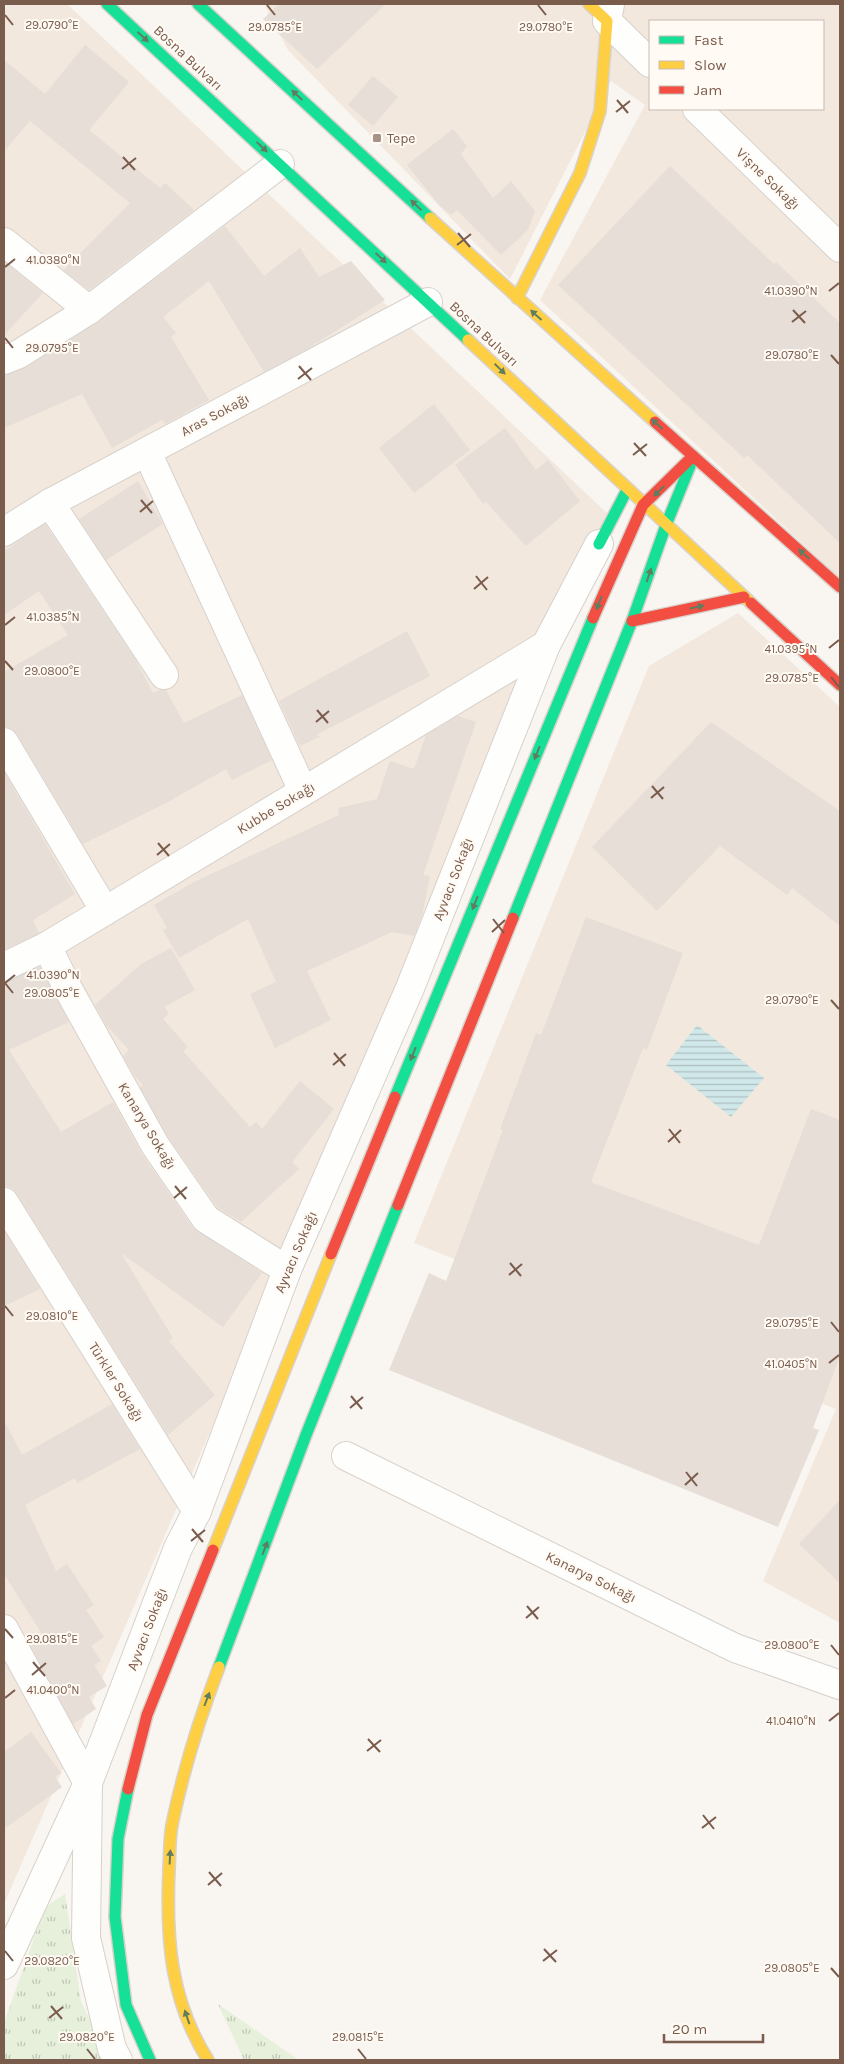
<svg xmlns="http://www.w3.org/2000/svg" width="844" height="2064" viewBox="0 0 844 2064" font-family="Karla,sans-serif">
  <defs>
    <pattern id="grass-tufts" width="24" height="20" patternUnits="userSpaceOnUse" patternTransform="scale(1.25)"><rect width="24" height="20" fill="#e7f0db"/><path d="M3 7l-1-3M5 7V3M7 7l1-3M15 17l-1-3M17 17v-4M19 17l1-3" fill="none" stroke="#c0c6b4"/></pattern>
    <pattern id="water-rules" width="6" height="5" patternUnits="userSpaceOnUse" patternTransform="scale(1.25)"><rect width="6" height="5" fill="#d0e8ea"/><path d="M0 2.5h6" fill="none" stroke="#aebfc0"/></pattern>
  </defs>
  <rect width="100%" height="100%" fill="#f9f5f0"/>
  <g fill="#f2e8de" fill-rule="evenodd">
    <path d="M4 4H67L610 516 4 1904Z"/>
    <path d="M264 4H840V578L540 300 645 105 611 81 510 279 288 50ZM650 21H823V109H650Z"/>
    <path d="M738 613 840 707V1623L763 1581 836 1409 414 1243 649 666Z"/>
  </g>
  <g fill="url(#grass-tufts)">
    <path d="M65 1894 81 2002 110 2060H4V2023L45 1907Z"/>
    <path d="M218 2004 299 2060H244Z"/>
  </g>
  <path fill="url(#water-rules)" d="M697 1025 764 1078 731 1117 666 1065Z"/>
  <g fill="#e6ded7">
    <path d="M279 4H386L317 69 263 19Z"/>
    <path d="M85 45 129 82 89 130 160 188 165 183 194 210 89 290 64 270 130 203 30 121 4 151V60L45 94Z"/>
    <path d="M373 76 398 97 373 126 348 105Z"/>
    <path d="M453 129 467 146 461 154 493 198 511 181 535 211 528 230 501 255 457 210 451 215 440 206 407 165Z"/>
    <path d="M670 166 774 264 776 262 840 323V543L747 455 744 458 558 285Z"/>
    <path d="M225 226 264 276 300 248 319 277 351 261 385 300 307 349 264 372 209 281 163 317 176 333 171 337 209 400 165 424 162 420 112 448 82 394 4 428V375L27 367 97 323Z"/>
    <path d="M4 262 43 293 4 335Z"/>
    <path d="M434 404 470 450 414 493 379 448Z"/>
    <path d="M505 428 536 470 548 460 580 501 526 546 486 502 483 504 455 465Z"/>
    <path d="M138 481 163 524 106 560 79 519Z"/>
    <path d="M45 524 135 659 153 693 159 690H166L184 723 242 695 272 760 232 780 226 769 168 802 83 844 17 734 11 728 4 726V672L68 635 39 591 4 615V551Z"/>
    <path d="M407 631 430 676 316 735 321 736 300 746 279 701Z"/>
    <path d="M458 716 476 722 423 875 430 876 422 916 414 936 392 932 307 971 331 1020 275 1048 250 994 276 982 248 919 179 958 163 930 167 928 154 905 194 882 339 815 338 808 377 799 390 761 414 769 426 735Z"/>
    <path d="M711 722 840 811V926L792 888 787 895 720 846 657 911 592 847Z"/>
    <path d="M4 772 75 894 33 920 39 933 4 950Z"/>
    <path d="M586 917 683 953 647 1050 643 1048 591 1182 759 1245 811 1109 840 1120V1356L813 1428 819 1430 778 1527 389 1370 429 1273 446 1281 503 1130 500 1129 536 1033 541 1035Z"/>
    <path d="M171 948 195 990 164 1007 169 1013 163 1019 188 1047 183 1051 250 1127 256 1122 262 1129 300 1081 334 1109 292 1162 299 1169 241 1222 217 1207 168 1137 140 1087 143 1085 134 1075 123 1056 129 1050 106 1025 95 1005 141 964Z"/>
    <path d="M40 967 69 1022 9 1050 61 1132 113 1102 142 1154 193 1228 262 1273 223 1327 121 1253 173 1338 169 1341 215 1395 168 1435 17 1194 12 1188 4 1186V982Z"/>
    <path d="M4 1231 40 1289 4 1306Z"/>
    <path d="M112 1404 140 1449 77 1483 75 1478 25 1505 56 1571 67 1564 94 1605 86 1610 104 1637 91 1646 101 1661 94 1665 107 1686 89 1697 96 1709 73 1724 31 1646 44 1637 4 1574V1420L22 1455Z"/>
    <path d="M840 1500V1583L799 1544Z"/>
    <path d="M31 1732 61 1773 55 1777 62 1787 4 1829V1752Z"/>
  </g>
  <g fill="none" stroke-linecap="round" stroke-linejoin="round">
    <defs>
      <g id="street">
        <path d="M610 4 607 21 650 63"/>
        <path d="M697 109 840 248"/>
        <path d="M4 242 89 310"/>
        <path d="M4 360 19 354 89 310 280 164"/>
        <path d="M147 452 303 791"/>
        <path d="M50 503 164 675"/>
        <path d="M4 532 50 503 428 302"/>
        <path d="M4 742 105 911"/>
        <path d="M47 946 66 985 155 1145 206 1219 287 1270"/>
        <path d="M4 967 47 946 546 645"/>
        <path d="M4 1202 197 1511"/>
        <path d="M346 1456 735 1648 840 1685"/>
        <path d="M4 1629 88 1783 86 1938 112 2049 118 2060"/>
        <path d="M4 1965 88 1783 178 1548 197 1511 287 1270 410 988 546 645 599 544"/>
      </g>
      <g id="fast">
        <path d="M107 4 468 340"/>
        <path d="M198 4 430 218"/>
        <path d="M599 544 627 490"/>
        <path d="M513 918 632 621 666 525 690 466"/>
        <path d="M395 1097 593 618"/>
        <path d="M219 1667 306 1435 398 1205"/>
        <path d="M128 1789 118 1839 115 1917 126 2005 150 2060"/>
      </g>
      <g id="slow">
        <path d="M430 218 655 422"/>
        <path d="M517 298 580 173 600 111 607 21 589 4"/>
        <path d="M468 340 751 603"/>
        <path d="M213 1550 331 1254"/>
        <path d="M208 2060C170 2000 166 1939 169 1869 170 1853 169 1836 173 1820 184 1768 200 1717 219 1667"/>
      </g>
      <g id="jam">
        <path d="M655 422 840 587"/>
        <path d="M751 603 840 685"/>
        <path d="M593 618 643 505 693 456"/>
        <path d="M632 621 744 597"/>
        <path d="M398 1205 513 918"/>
        <path d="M331 1254 395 1097"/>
        <path d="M128 1789 147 1715 213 1550"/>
      </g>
    </defs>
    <use href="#street" stroke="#d7d1cb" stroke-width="30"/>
    <use href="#fast" stroke="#d9d2cb" stroke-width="14"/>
    <use href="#slow" stroke="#d9d2cb" stroke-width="14"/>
    <use href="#jam" stroke="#d9d2cb" stroke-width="14"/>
    <use href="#street" stroke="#fefefd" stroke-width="28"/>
    <use href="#fast" stroke="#16e098" stroke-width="11"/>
    <use href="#slow" stroke="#ffcf43" stroke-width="11"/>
    <use href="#jam" stroke="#f24e42" stroke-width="11"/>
  </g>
  <defs><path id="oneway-solid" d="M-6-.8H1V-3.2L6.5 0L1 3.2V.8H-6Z" transform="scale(1.25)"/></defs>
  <g fill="#617d60">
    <use href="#oneway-solid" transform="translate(143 37) rotate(43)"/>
    <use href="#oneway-solid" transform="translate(297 95) rotate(-137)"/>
    <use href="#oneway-solid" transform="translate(262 147) rotate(43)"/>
    <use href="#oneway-solid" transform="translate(416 205) rotate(-137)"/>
    <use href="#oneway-solid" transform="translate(381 258) rotate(43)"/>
    <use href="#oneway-solid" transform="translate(536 315) rotate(-138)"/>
    <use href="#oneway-solid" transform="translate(500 369) rotate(44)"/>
    <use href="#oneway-solid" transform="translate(657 424) rotate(-138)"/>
    <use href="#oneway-solid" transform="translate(659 491) rotate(136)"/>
    <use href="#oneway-solid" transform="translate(804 554) rotate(-138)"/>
    <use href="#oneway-solid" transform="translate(649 575) rotate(-71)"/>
    <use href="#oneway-solid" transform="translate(599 603) rotate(112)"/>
    <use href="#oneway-solid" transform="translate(697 607) rotate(-12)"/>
    <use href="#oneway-solid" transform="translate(537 753) rotate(112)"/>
    <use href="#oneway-solid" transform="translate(475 903) rotate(112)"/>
    <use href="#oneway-solid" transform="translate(413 1054) rotate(112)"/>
    <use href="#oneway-solid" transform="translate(265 1548) rotate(-69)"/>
    <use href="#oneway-solid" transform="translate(207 1699) rotate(-69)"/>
    <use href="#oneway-solid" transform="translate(170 1857) rotate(-87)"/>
    <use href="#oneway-solid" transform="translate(187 2017) rotate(-109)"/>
  </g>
  <path fill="none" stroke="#7a5c4d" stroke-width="2" d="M267 5 275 15M538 5 546 15M5 15 13 25M617 100 628 113M616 112 630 101M123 157 135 170M122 169 136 158M458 233 470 247M457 245 471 234M5 267 15 259M829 291 839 283M793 310 805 323M792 322 806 311M5 338 13 348M831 355 839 364M299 366 311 380M298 379 312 368M634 443 646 456M633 455 647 444M141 500 152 513M140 512 153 501M476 576 487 590M474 589 488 577M5 625 15 617M829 648 839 640M5 661 13 670M831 677 839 687M317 710 328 723M316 722 329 711M652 786 663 799M651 798 664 787M158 843 169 856M157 855 170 844M493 919 504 933M492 932 505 920M5 983 13 993M5 983 15 975M831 1000 839 1009M334 1053 345 1066M333 1065 346 1054M669 1129 680 1143M668 1142 681 1130M175 1186 186 1199M174 1198 187 1187M510 1263 521 1276M509 1275 522 1264M5 1306 13 1316M831 1322 839 1332M829 1363 839 1355M351 1396 362 1409M350 1408 363 1397M686 1472 697 1486M685 1485 698 1473M192 1529 203 1542M191 1541 205 1530M527 1606 538 1619M526 1618 539 1607M5 1629 13 1638M831 1645 839 1655M33 1662 45 1676M32 1675 46 1663M5 1698 15 1690M829 1721 839 1713M368 1739 380 1752M367 1751 381 1740M703 1815 714 1829M702 1828 716 1817M209 1872 221 1886M208 1885 222 1873M544 1949 556 1962M5 1951 13 1961M543 1961 557 1950M831 1968 839 1977M51 2006 62 2019M49 2018 63 2007M87 2049 95 2059M358 2049 366 2059"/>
  <rect fill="#a69286" stroke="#fffaf3" stroke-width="2" x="372" y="133" width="10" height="10" rx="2.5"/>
  <g text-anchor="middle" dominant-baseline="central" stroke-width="4" stroke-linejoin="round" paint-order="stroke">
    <g font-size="14" fill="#7a5c4d" stroke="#fffaf3">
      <text transform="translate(188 58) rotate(43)">Bosna Bulvarı</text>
      <text transform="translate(768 179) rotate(44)">Vişne Sokağı</text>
      <text transform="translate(484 334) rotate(43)">Bosna Bulvarı</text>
      <text transform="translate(215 415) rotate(-28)">Aras Sokağı</text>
      <text transform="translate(276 808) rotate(-31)">Kubbe Sokağı</text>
      <text transform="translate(453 879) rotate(-69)">Ayvacı Sokağı</text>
      <text transform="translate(147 1126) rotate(59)">Kanarya Sokağı</text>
      <text transform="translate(296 1252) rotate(-67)">Ayvacı Sokağı</text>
      <text transform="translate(116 1382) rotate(58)">Türkler Sokağı</text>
      <text transform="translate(591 1577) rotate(26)">Kanarya Sokağı</text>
      <text transform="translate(147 1629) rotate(-69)">Ayvacı Sokağı</text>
    </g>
    <g font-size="14" fill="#7a5c4d" stroke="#fffaf3" text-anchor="start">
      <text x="387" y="138">Tepe</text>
    </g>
  </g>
  <g font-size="12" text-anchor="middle" fill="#7a5c4d" stroke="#fffaf3" stroke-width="4" stroke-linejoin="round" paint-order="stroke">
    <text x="52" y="29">29.0790°E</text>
    <text x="275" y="31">29.0785°E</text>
    <text x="546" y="31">29.0780°E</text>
    <text x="53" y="264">41.0380°N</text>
    <text x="791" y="295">41.0390°N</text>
    <text x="52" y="352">29.0795°E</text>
    <text x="792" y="359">29.0780°E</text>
    <text x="53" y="621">41.0385°N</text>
    <text x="791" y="653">41.0395°N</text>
    <text x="52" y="675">29.0800°E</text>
    <text x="792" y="682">29.0785°E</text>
    <text x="53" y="979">41.0390°N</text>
    <text x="52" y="997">29.0805°E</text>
    <text x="792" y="1004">29.0790°E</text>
    <text x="52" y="1320">29.0810°E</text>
    <text x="792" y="1327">29.0795°E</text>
    <text x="791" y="1368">41.0405°N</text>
    <text x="52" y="1643">29.0815°E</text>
    <text x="792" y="1649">29.0800°E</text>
    <text x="53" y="1694">41.0400°N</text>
    <text x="791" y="1725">41.0410°N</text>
    <text x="52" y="1965">29.0820°E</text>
    <text x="792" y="1972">29.0805°E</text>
    <text x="87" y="2041">29.0820°E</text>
    <text x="358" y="2041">29.0815°E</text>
  </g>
  <rect width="844" height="2064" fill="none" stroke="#7a5c4d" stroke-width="10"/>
  <rect x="649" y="20" width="175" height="90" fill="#fffaf3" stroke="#cabbb1"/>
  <rect x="659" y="36" width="25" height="8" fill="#16e098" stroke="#cabbb1"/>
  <text x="694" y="45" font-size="15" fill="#7a5c4d">Fast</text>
  <rect x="659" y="61" width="25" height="8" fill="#ffcf43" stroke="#cabbb1"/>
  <text x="694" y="70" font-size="15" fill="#7a5c4d">Slow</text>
  <rect x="659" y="86" width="25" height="8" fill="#f24e42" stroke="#cabbb1"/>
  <text x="694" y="95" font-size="15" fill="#7a5c4d">Jam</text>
  <path d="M664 2034v8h99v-8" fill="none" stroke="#7a5c4d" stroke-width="2.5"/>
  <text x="672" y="2034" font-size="15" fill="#7a5c4d" stroke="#fffaf3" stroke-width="4" paint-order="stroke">20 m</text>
</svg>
